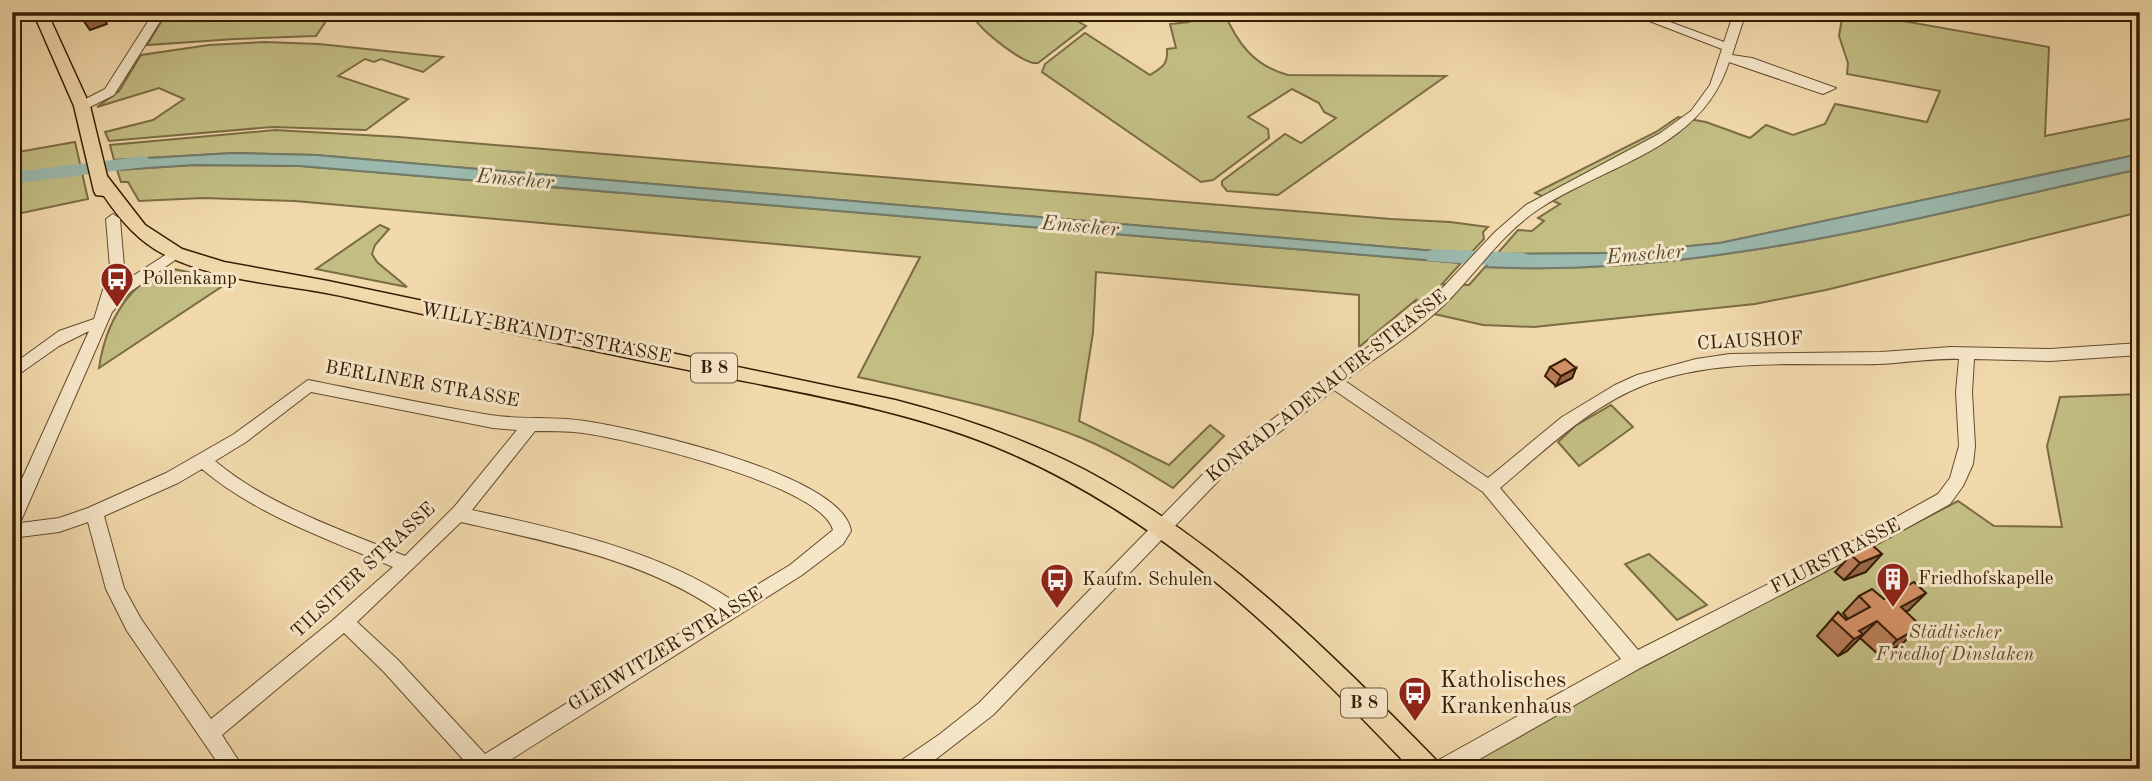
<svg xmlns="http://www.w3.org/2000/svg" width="2152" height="781" viewBox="0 0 2152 781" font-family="'Old Standard TT',serif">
  <rect width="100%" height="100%" fill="#f1d9ab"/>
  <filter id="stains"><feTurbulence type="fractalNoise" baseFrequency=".00286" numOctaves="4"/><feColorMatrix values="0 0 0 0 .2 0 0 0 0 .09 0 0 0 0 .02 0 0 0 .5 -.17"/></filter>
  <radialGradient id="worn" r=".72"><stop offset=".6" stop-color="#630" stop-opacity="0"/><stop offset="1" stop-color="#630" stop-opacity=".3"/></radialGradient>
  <g fill="#c2bd83" stroke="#7c6c43" stroke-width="2">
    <path d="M167 12H332L316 36 235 39 147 45Z"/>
    <path d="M1062 12 1086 26 1038 63H1033C1018 59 976 28 972 13Z"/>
    <path d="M1157 12H1224C1237 43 1254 66 1288 75L1446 76 1278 195 1227 191 1222 185V181L1285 134 1301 143 1336 118 1324 112 1319 103 1292 89 1248 117 1268 129 1269 138 1213 180 1201 182 1042 72 1045 64 1085 33 1150 75C1163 67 1168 64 1167 49L1176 48 1170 24 1189 22 1188 17 1165 16Z"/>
    <path d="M1843 12H1869V15L2049 47 2045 136 2140 117V154L1720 243 1617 253 1497 254 1518 230 1532 231 1544 221 1538 218 1560 204 1535 193 1656 132 1678 117 1706 122 1750 138 1766 125 1793 135 1825 124 1835 104 1927 122 1940 91 1847 74 1848 63 1839 36Z"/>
    <path d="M265 42 319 44 443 57 423 72 381 59 374 62 365 59 338 76 408 99 366 130 272 127 109 141 105 132 153 120 184 99 159 88 97 107 119 91 141 55 209 45Z"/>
    <path d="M275 130 399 137 1391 219 1450 222 1488 227 1483 232 1484 239 1470 254 316 155 233 153 114 160 110 145Z"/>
    <path d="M75 142 88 199 12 215V153Z"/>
    <path d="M194 165 300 166 1461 263 1442 284 1469 285 1485 267C1708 278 1923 215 2140 169V212L1826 290 1755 304 1534 327 1483 325 1412 309 1417 299 1359 347V295L1096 272 1093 333 1079 421 1169 465 1210 425 1224 436 1173 488C1144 470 1115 452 1084 439 1011 409 934 394 858 377L920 257 295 201 203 198 139 201 128 182H121L117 170Z"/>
    <path d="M380 225 389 229 375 245 372 254 377 262 407 287 316 269Z"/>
    <path d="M174 269 206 276 224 285 99 368C105 326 128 278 174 269Z"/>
    <path d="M2140 394V769H1463L1458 764 1958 501 1994 526 2062 527 2047 446 2060 397Z"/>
    <path d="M1611 405 1633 427 1579 466 1558 442 1575 426Z"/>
    <path d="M1649 554 1707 605 1677 620 1625 564Z"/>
  </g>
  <g fill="#9bb9ae" stroke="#727a6a" stroke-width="2">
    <path d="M233 153 316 155 1470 254 1461 263 300 166 194 165 117 170 114 160Z"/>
    <path d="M2140 154V169C1923 215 1708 278 1485 267L1497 254 1617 253 1720 243Z"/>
  </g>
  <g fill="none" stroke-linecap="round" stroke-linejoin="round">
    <g fill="#9bb9ae" fill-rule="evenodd">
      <path d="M145 156 154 162 152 166 12 184V172Z"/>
      <path d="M1435 249 1523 253 1530 255 1533 260 1530 265 1523 267 1428 261 1425 256 1428 251Z"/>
    </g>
    <defs>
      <g id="minor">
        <path d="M154 12H166L114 95 86 109H78V103L105 89Z"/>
        <path d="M1626 12H1643L1724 42 1734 12H1746L1732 55 1752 58 1836 88 1823 94 1729 62C1701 151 1605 164 1536 211 1501 235 1476 273 1446 303 1419 330 1376 357 1345 381L1488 478 1562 417 1615 385 1637 375 1696 359 1730 354 1881 352 1951 347 2050 349 2140 343V355L2050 361 1974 359 1972 392 1975 446 1973 464 1963 486 1950 504 1865 551 1642 667 1462 769H1432L1435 762 1621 659 1483 492 1334 390 1223 476 993 715 923 769H896L899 762 940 734 979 703 1211 466 1434 297 1495 232 1526 205 1659 134 1691 111 1710 85 1722 49ZM1959 359 1956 392 1959 446 1950 478 1938 494 1853 541 1638 650 1500 488C1545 450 1591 405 1647 384 1721 357 1802 366 1879 364 1905 363 1932 358 1959 359Z"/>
        <path d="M113 214 120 219 124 267 119 285 173 250 178 248 185 253 130 292 112 312 20 523 59 518 88 508 166 473 234 434 308 380C369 392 429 405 490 415 521 420 554 416 585 421 637 429 843 474 851 531L843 544 802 575 496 769H468L469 766 384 672 344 633 222 735 244 769H222L127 631 106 589 88 522 59 532 12 538V501L89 331 59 346 12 379V365L59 331 94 319 110 267 106 219ZM311 392 493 428 517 430 455 506 405 556C340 529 269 506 215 461L246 442ZM535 431C551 431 567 431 583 433 628 439 822 485 833 530L790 565 732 600C655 549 561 530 472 510ZM202 469C256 515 328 539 393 567L333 620 211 719 141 619 124 588 104 516 178 483ZM461 522C548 542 642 559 717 610L485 754 398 660 357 622Z"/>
      </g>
      <path id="major" d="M33 12H47L90 106 107 176 145 225 182 249 224 262 328 281 895 400C961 417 1025 439 1085 470 1221 542 1330 652 1437 761L1440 769H1411C1292 644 1168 521 1008 452 913 411 808 394 708 374 587 350 467 324 346 297 288 284 222 283 167 256 139 242 121 221 104 196L96 195 94 191 74 106Z"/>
    </defs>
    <use href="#minor" stroke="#644b2d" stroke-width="2"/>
    <use href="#major" stroke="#351c03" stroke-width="3"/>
    <use href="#minor" fill="#f6e6c8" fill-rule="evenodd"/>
    <use href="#major" fill="#f1d9ab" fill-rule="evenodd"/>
  </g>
  <g fill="#b87d58" stroke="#351c03" stroke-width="2">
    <path d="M1550 367 1576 368 1572 378 1556 386 1545 376Z"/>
    <path d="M1871 544 1866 572 1844 580 1835 572 1851 555Z"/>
    <path d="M1859 596 1884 599 1909 610 1905 612 1903 643 1880 656 1860 638 1847 651 1838 656 1817 636 1838 612 1846 620 1848 619 1843 613Z"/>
  </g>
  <g fill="#966647" stroke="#351c03" stroke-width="2">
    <path d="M99 12H101L107 24 90 30 83 20Z"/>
    <path d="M1576 368 1572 378 1556 386 1561 376Z"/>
    <path d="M1882 554 1866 572 1844 580 1860 563Z"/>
    <path d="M1926 593 1909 610 1884 624 1901 607Z"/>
    <path d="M1877 621 1847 651 1838 656 1854 639 1859 631Z"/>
    <path d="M1921 626 1903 643 1880 656 1897 640Z"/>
  </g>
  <g fill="#d69166" stroke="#351c03" stroke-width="2">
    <path d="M79 12H99L100 15 83 20Z"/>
    <path d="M1565 359 1576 368 1561 376 1550 367Z"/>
    <path d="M1871 544 1882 554 1860 563 1851 555Z"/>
    <path d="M1914 582 1926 593 1901 607 1921 626 1897 640 1877 621 1859 631 1863 634 1854 639 1832 619 1838 612 1846 620 1870 607 1859 596 1872 589 1884 599Z"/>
  </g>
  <defs>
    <symbol id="bus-pin" viewBox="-11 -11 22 30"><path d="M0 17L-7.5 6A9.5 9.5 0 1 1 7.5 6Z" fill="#8f2418" stroke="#f6e6c8"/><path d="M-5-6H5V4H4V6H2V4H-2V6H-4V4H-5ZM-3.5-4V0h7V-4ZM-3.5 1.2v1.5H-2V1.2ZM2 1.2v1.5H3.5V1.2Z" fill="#fff"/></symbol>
    <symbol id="building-pin" viewBox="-11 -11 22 30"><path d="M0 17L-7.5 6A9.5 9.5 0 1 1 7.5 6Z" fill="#8f2418" stroke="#f6e6c8"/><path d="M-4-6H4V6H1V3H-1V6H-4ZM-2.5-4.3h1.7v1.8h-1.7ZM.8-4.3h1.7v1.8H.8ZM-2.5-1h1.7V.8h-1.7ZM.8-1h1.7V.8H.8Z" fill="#fff"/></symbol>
  </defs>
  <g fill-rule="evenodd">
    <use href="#bus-pin" x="98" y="260" width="38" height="52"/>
    <use href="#building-pin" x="1874" y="560" width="38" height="52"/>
    <use href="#bus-pin" x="1038" y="561" width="38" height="52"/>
    <use href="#bus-pin" x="1396" y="674" width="38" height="52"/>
  </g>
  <g text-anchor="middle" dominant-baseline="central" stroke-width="6" stroke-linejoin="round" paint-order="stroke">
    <g fill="#f6e6c8" stroke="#6f593e" stroke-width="2">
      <rect x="691" y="353.5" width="46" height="29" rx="5"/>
      <rect x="1341" y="688.5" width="46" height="29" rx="5"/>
    </g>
    <g font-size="18" font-weight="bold" fill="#351c03">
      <text x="714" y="368">B 8</text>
      <text x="1364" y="703">B 8</text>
    </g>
    <g font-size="19" fill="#351c03" stroke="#f6e6c8" text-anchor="start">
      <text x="142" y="279">Pollenkamp</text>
      <text x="1918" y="579">Friedhofskapelle</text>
      <text x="1082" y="580">Kaufm. Schulen</text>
    </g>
    <g font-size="19" fill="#351c03" stroke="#f6e6c8">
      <text transform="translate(546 334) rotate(11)">WILLY-BRANDT-STRASSE</text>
      <text transform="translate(1750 342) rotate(-3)">CLAUSHOF</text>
      <text transform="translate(422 385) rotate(10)">BERLINER STRASSE</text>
      <text transform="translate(1327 387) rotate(-38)">KONRAD-ADENAUER-STRASSE</text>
      <text transform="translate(1836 557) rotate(-27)">FLURSTRASSE</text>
      <text transform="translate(364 571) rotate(-43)">TILSITER STRASSE</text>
      <text transform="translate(666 650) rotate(-31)">GLEIWITZER STRASSE</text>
    </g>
    <g font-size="19" font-style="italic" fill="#5f4c29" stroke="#f6e6c8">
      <text x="1955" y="633">Städtischer<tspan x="1955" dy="22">Friedhof Dinslaken</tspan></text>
    </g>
    <g font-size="21" font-style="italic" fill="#544b36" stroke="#f6e6c8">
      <text transform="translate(515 180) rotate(5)">Emscher</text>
      <text transform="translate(1080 227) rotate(5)">Emscher</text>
      <text transform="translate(1645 255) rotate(-5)">Emscher</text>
    </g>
    <g font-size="23" fill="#351c03" stroke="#f6e6c8" text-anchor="start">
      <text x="1440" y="680">Katholisches<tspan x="1440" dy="26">Krankenhaus</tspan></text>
    </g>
  </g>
  <rect width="2152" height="781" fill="none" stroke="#f1d9ab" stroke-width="42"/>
  <rect x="14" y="14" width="2124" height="753" fill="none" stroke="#351c03" stroke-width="3.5"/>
  <rect x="21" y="21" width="2110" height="739" fill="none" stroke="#351c03" stroke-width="2"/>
  <rect width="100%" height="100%" filter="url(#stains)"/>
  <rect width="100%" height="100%" fill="url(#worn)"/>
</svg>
